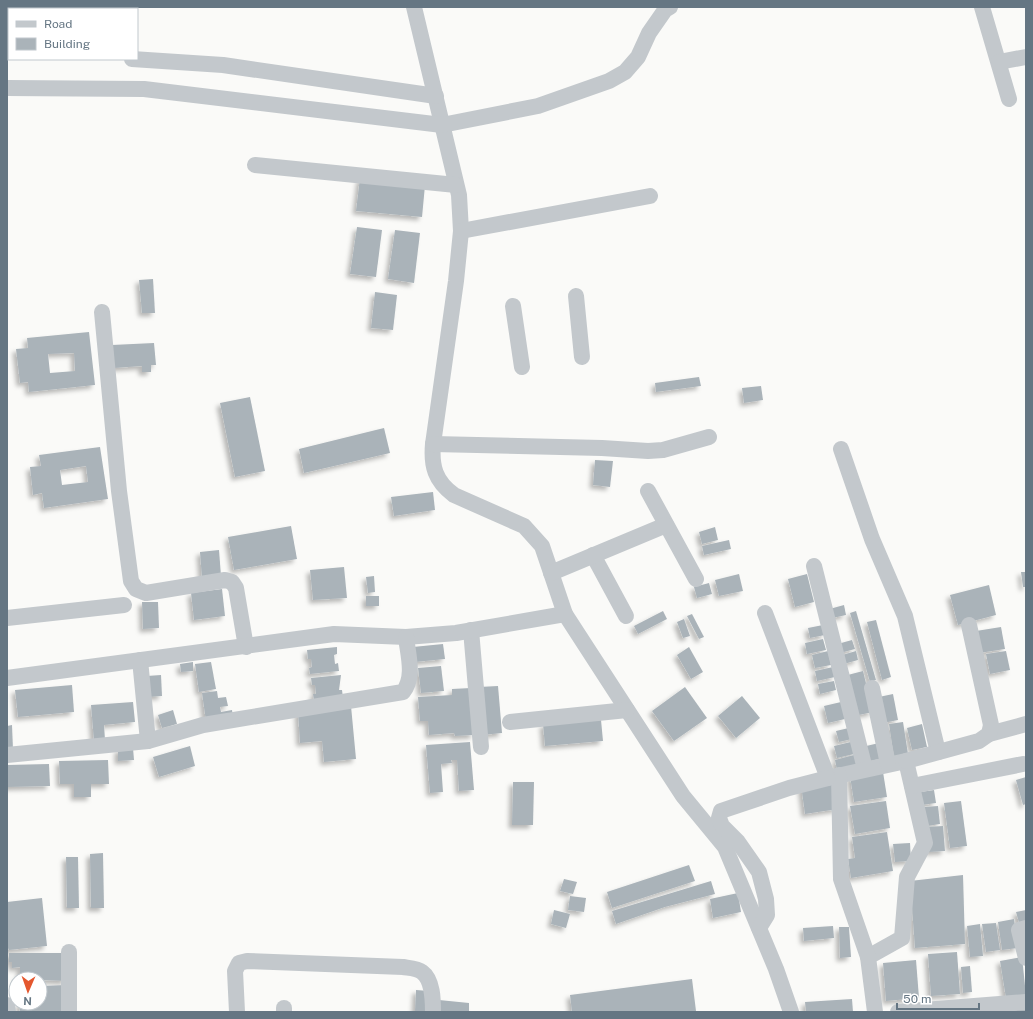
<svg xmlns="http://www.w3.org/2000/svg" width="1033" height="1019" viewBox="0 0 1033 1019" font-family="'Public Sans',sans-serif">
  <defs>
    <filter id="shadow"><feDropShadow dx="-3.5" dy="3.5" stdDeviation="2" flood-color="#0004"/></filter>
  </defs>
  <rect width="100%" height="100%" fill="#fafaf8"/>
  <g fill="#aab3b9" fill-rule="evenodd" filter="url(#shadow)">
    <rect x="92" y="7" width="11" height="2"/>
    <rect x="7" y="13" width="2" height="28"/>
    <path d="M360 178 425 185 422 217 356 211Z"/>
    <path d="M357 227 382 230 376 277 350 274Z"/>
    <path d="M395 230 420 233 414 283 388 279Z"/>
    <path d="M153 279 155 313H142L139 280Z"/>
    <path d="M375 292 397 295 393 330 371 328Z"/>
    <path d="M89 332 95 385 29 392 28 382 20 383 16 349 28 348 27 338ZM74 353 75 371 50 373 48 354Z"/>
    <path d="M154 343 156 365H151V372H142V366L114 368 112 345Z"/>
    <path d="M699 377 701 386 656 392 655 383Z"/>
    <path d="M761 386 763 400 744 403 742 388Z"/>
    <path d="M250 397 265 471 235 477 220 403Z"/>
    <path d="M384 428 390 453 304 473 299 449Z"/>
    <path d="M100 447 108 499 44 508 42 493 33 495 30 467 41 466 39 455ZM86 466 88 482 62 485 60 470Z"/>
    <path d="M595 460 613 461 610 487 593 485Z"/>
    <path d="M433 492 435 510 394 516 391 497Z"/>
    <path d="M291 526 297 559 234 570 228 537Z"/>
    <path d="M715 527 718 540 702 544 699 532Z"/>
    <path d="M729 540 731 549 704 555 702 546Z"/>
    <path d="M219 550 221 576 202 578 200 552Z"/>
    <path d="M344 567 347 598 313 600 310 570Z"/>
    <path d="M1021 572H1026V587H1023Z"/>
    <path d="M739 574 743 591 719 596 715 580Z"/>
    <path d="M807 574 814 602 795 607 788 579Z"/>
    <path d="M374 576 375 592 368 593 366 577Z"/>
    <path d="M709 583 712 594 697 598 694 587Z"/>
    <path d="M989 585 996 615 958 625 950 595Z"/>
    <path d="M222 589 225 616 194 620 191 593Z"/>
    <rect x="366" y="596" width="13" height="10"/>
    <path d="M142 602H158L159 628 143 629Z"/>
    <path d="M844 605 846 615 828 619 826 610Z"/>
    <path d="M663 611 667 619 638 634 634 626Z"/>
    <path d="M856 611 876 680 870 682 850 613Z"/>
    <path d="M692 614 704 637 699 639 687 616Z"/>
    <path d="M684 619 690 636 683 638 677 622Z"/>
    <path d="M876 620 891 677 882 680 867 622Z"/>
    <path d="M823 625 825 635 810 638 808 628Z"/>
    <path d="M1001 627 1005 649 979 653 976 631Z"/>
    <path d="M823 639 826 650 807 654 805 643Z"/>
    <path d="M852 640 855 649 836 654 834 645Z"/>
    <path d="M443 644 445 659 415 662 413 647Z"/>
    <path d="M337 647V654L334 655 335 664 338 663 339 671 310 674 309 668 312 667 311 659H308L307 650Z"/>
    <path d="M689 647 703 672 691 679 677 655Z"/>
    <path d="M828 651 831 665 815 668 812 655Z"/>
    <path d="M856 651 858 660 840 665 839 656Z"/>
    <path d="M1006 651 1010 670 990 674 986 654Z"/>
    <path d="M193 662V671L181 672 180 664Z"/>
    <path d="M211 662 216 689 199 692 195 664Z"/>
    <path d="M441 666 444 691 421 693 418 668Z"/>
    <path d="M833 667 835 677 817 681 815 671Z"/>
    <path d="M863 671 873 712 854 716 844 676Z"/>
    <path d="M161 675 162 696 148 697 147 676Z"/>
    <path d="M341 675 339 690H342L343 698 314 700 313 694H316L315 685H312L311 678Z"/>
    <path d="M834 681 836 690 820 694 818 684Z"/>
    <path d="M72 685 74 712 18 717 15 690Z"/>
    <path d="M498 686 502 733 482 735 479 687Z"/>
    <path d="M685 687 707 718 674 741 652 711Z"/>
    <path d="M471 688 474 735 455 736 454 733 429 735 428 721H420L418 697 452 695V689Z"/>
    <path d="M217 691 218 698 226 697 228 706 220 707 221 712 232 710 233 717 206 721 202 693Z"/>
    <path d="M893 694 898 720 883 723 879 697Z"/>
    <path d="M742 696 760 718 736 738 718 716Z"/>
    <path d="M133 702 135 722 104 725 105 740 94 741 91 705Z"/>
    <path d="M841 702 845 719 828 723 824 706Z"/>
    <path d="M351 706 356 759 324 762 322 741 300 743 298 711Z"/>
    <path d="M173 710 177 724 162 728 158 715Z"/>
    <path d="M601 720 603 741 545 746 543 724Z"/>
    <path d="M903 722 908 754 894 757 889 724Z"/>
    <path d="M922 724 927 747 912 750 907 728Z"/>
    <path d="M12 725 13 750H7V726Z"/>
    <path d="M853 727 856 738 839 742 836 731Z"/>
    <path d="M855 741 858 753 837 758 834 746Z"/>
    <path d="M470 742 474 790 459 791 457 760H451L452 763 441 764 443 792 430 793 426 745Z"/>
    <path d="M879 743 883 758 866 762 862 747Z"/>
    <path d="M190 746 195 766 159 777 153 757Z"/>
    <path d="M133 748 134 760 118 761V749Z"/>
    <path d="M854 755 857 766 837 770 835 760Z"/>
    <path d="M108 760 109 784H91V797H74V784H60L59 761Z"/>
    <path d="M49 764 50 786 7 787V765Z"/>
    <path d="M883 772 887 797 854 802 850 776Z"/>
    <path d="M1026 777V804L1023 805 1016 780Z"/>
    <path d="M833 780 838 809 805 814 801 785Z"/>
    <path d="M513 782H534L533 825H512Z"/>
    <path d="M934 790 936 803 922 805 920 792Z"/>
    <path d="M886 801 890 828 855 834 850 806Z"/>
    <path d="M961 801 967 846 950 848 944 803Z"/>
    <path d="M938 806 940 824 927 826 924 807Z"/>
    <path d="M943 826 945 851 929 852 926 827Z"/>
    <path d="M887 832 893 871 851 878 848 859 855 858 852 837Z"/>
    <path d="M910 843 911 861 895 862 893 844Z"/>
    <path d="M103 853 104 908H91L90 854Z"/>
    <path d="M66 857H78L79 908H67Z"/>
    <path d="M689 865 695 881 612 908 607 892Z"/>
    <path d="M963 875 965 944 915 948 910 881Z"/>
    <path d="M564 879 577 882 573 894 560 891Z"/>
    <path d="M711 881 715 894 665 907 616 924 612 911Z"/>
    <path d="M738 893 741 912 713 918 710 899Z"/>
    <path d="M570 896 586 898 584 912 568 910Z"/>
    <path d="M42 898 47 946 9 950 7 946V902Z"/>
    <path d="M554 910 570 914 566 928 551 924Z"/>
    <path d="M1026 910V925L1020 926 1016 912Z"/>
    <path d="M1014 919 1018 948 1002 950 998 922Z"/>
    <path d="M996 923 1000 950 986 952 982 924Z"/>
    <path d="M980 924 983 956 970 957 967 926Z"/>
    <path d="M833 926 834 938 804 941 803 928Z"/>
    <path d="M839 927H849L851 957 840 958Z"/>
    <path d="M957 952 960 994 931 996 928 954Z"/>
    <path d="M9 953H66V981L17 979V977H20V967L12 968V962H9Z"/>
    <path d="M1022 957 1026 995 1006 998 1000 961Z"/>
    <path d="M916 960 919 998 886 1001 883 963Z"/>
    <path d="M970 966 972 992 963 993 961 967Z"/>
    <path d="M692 979 696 1011 572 1012 570 995Z"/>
    <path d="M66 985 67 1012H20L19 1003H40V986Z"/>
    <path d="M416 990 429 991 427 1012H415Z"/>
    <path d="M852 999 853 1012H806L805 1002Z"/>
    <path d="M439 1000 469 1003V1012H438Z"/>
    <path d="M1026 1007V1012H1002V1009Z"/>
  </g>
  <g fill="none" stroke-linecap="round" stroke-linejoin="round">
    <g stroke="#c3c8cc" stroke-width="16">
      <path d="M414 7 459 195 461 231 456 281 433 444C431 466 435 481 454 495L524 526 542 546 565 614"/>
      <path d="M982 7 1009 99"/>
      <path d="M7 51H9"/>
      <path d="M132 59 223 65 436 96"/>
      <path d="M999 62 1026 57"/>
      <path d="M7 88 144 89 442 125 538 106 609 81 625 72 638 57 649 33 665 10 670 7"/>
      <path d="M255 165 456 185"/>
      <path d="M461 231 650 196"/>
      <path d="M576 296 582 357"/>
      <path d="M513 306 522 367"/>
      <path d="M102 312 119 491 131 581 136 589 146 593 225 580 232 582 236 588 246 647"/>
      <path d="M433 444 602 448 648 451 663 450 709 437"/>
      <path d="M841 449 872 539 905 616 938 752"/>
      <path d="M648 491 696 579"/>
      <path d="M593 555 626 616"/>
      <path d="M814 566 865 769"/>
      <path d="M551 573 666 525"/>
      <path d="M765 613 828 778 906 761 925 843 907 877 902 938 868 957 875 1012"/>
      <path d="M7 618 124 605"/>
      <path d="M471 630 481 747"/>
      <path d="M140 660 148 741"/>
      <path d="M7 678 334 634 406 637 456 633 565 614 683 796 725 847 776 969 791 1012"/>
      <path d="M872 688 888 764"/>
      <path d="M510 722 627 710"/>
      <path d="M989 734 1026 724"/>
      <path d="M7 755 148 741 203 725 403 692C415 677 408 655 406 637"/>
      <path d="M906 761 979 741 989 734 991 725 969 625"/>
      <path d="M839 775 841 879 868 957"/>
      <path d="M912 786 1023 764"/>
      <path d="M759 928 767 915 766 899 759 872 738 842 722 826 719 818 721 811 789 788 828 778"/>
      <path d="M1026 928 1019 930 1026 958"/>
      <path d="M7 1005 8 1012"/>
      <path d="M284 1008V1012"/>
      <path d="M69 1012V952"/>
      <path d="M237 1012 235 971 239 963 247 961 403 967C409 968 417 968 422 972 433 980 433 1000 433 1012"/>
      <path d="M898 1012 1026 1002"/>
    </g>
  </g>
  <rect width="1033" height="1019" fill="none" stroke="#657683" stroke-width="16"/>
  <rect x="8" y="8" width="130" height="52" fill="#ffffff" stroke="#c1c8cd"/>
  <rect x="16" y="21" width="20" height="6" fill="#c3c8cc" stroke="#c1c8cd"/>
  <text x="44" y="28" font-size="12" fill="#657683">Road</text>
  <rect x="16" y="38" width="20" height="12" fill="#aab3b9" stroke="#c1c8cd"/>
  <text x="44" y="48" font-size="12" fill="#657683">Building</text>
  <g transform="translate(28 991) rotate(182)"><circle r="19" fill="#ffffff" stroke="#c1c8cd"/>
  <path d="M0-3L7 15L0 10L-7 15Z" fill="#e4572e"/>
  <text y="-6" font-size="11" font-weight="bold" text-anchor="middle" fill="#657683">N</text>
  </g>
  <path d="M897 1003v6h82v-6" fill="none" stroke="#657683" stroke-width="2"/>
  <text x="903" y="1003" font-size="12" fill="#657683" stroke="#ffffff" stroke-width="3" paint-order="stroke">50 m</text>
</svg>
